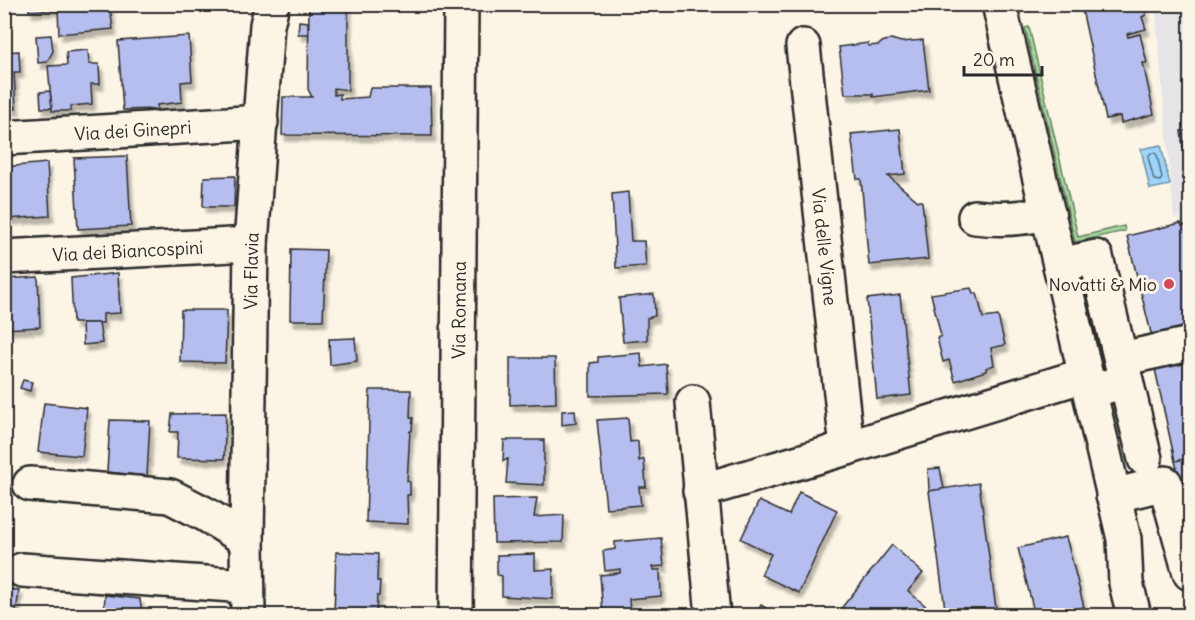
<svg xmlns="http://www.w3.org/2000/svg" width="1195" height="620" viewBox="0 0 1195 620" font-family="Delius,sans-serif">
  <defs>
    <filter id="shadow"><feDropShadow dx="3.5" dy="6" stdDeviation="1.5" flood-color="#0004"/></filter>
  </defs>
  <rect width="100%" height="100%" fill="#fcf5e5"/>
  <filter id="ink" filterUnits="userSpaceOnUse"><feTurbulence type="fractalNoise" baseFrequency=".0167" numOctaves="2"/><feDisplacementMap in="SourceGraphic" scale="12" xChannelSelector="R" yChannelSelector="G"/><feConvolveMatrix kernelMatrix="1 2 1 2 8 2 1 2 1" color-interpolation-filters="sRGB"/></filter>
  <g filter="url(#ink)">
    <path fill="#e7e4e8" d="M1155 5H1190V360L1155 369 1152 337 1127 236 1181 223 1179 217 1174 218Z"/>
    <path fill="#a4da9d" stroke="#688264" stroke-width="1.5" d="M1029 27 1078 237 1124 226 1125 231 1075 242 1025 28Z"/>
    <path fill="#9dd5fc" stroke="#6f91a8" stroke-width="1.5" d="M1161 145 1170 185 1150 189 1141 149Z"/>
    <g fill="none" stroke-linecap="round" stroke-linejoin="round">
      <path stroke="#596f7f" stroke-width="1.5" d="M1151 153H1155L1157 155 1162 178 1160 181 1154 180 1148 157Z"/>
    </g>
    <g fill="#b6beef" stroke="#2b2b2b" stroke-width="1.5" filter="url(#shadow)">
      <path d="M29 4H80V8L29 11Z"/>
      <path d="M309 4H348V90L334 88V95L340 94V99L368 97 370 88H431L432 136 282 135 283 97H312L308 89Z"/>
      <path d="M1078 4H1143L1146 15 1142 17 1146 29 1127 34 1128 37 1140 34 1147 63H1143L1154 114 1121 123 1120 116 1106 119 1081 5Z"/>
      <path d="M110 7 113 29 59 34 58 9Z"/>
      <path d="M299 21 308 22V34H298Z"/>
      <path d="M51 35 53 51 47 62 38 63 36 36Z"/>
      <path d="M189 36 192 81 181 82 182 102 157 105V109L123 110 118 41Z"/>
      <path d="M891 39 901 42 923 40 929 90 873 97V94H845L839 47 868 43V46L879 45 882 42Z"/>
      <path d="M88 50 89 64H99L100 84H91L92 104 71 106V111H52L48 66 67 65 66 52Z"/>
      <path d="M19 51 20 72H14L16 109H4V52Z"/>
      <path d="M50 91 52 108H41L40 92Z"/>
      <path d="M900 129 905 174 888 176 918 201H922L928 259 869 265 861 179H857L851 134Z"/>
      <path d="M1190 130V146L1183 147 1181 131Z"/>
      <path d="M127 156 131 226 78 229 74 158Z"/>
      <path d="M47 163 50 216 6 219 4 167Z"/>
      <path d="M235 176 234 207H203L204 177Z"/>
      <path d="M628 192 631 241H644L646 266 616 268 612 194Z"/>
      <path d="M1181 223 1182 226 1190 224V328L1152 337 1127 236Z"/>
      <path d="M291 249 326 250 323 320H290Z"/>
      <path d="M118 273 120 313 103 314V323H73L71 278Z"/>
      <path d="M38 277 40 327 4 329V279Z"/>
      <path d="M971 288 973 293H977L983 318 998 316 1005 345 991 348 994 365 986 368V371L955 381 949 360 943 362 937 338 941 336 931 294Z"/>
      <path d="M654 294 655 316 647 318V340L623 342 619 298Z"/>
      <path d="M900 295 911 395 877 399 867 299Z"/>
      <path d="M181 310H227L225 363 180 362Z"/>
      <path d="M82 323H99L102 343 83 345Z"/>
      <path d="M355 338 357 361 330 365 329 339Z"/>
      <path d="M641 353 642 367 666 364 668 394 590 396V363L598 362V357Z"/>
      <path d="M510 358H555L556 403 510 405Z"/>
      <path d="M1190 360V458L1175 461 1155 369Z"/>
      <path d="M23 380 32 382 30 391 20 388Z"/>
      <path d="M370 390H411L410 418H413L412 431H410L407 481 410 482V495H407L408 524 366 522Z"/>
      <path d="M44 403 87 408 82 456 38 452Z"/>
      <path d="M575 410 576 423 562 425V411Z"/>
      <path d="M226 413 224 459 177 458 178 432H170L172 414Z"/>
      <path d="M628 418 630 442 638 441 639 461 644 459 646 487H639L641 505 606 508 597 420Z"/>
      <path d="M110 420 150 421 147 476 107 472Z"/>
      <path d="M504 440H544V485L506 483 508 459 503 461Z"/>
      <path d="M1190 458V518L1175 461Z"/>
      <path d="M940 468 944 489 929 491 928 469Z"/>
      <path d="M979 483 997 616H946L929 491Z"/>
      <path d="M799 492 837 510 799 593 761 575 771 554 741 539 759 501 789 515Z"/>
      <path d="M537 498 534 517 564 515 563 542 494 543 493 499Z"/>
      <path d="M1066 537 1084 607 1045 616H1035L1018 548Z"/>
      <path d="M661 538 664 566 652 567 653 570H660L661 596 629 599 630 613 603 614 600 575 620 573V569L605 571 603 551 615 549V542Z"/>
      <path d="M892 545 923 573 908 591 934 613 932 616H835Z"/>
      <path d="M336 552 378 554 377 581H380L379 596H377L376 616H334Z"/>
      <path d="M535 554V570L553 569V599L502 596V576L497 575V555Z"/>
      <path d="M4 589 19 590 16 613 40 616H4Z"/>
      <path d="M105 595 140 599 142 614 175 616H92V611H104Z"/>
      <path d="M761 605 778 616H755Z"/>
    </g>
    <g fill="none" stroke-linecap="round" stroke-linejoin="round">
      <defs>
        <g id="minor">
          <path id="s1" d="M803 46 847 448"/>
          <path id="s2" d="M4 138 261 122"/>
          <path d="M975 217C1001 220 1022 219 1048 213"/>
          <path id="s3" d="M4 257 251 244"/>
          <path d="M1060 265 1096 257 1126 381"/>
          <path d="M1121 359 1190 344"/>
          <path d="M1105 387 1126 381 1145 459"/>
          <path d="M693 402 713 616"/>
          <path d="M30 484 170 496 205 514 247 540"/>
          <path d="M700 491 847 448 1085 375"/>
          <path d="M1113 496 1165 483 1190 573"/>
          <path d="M22 570 247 586"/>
          <path id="s4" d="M248 616 247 540 251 244 267 25 272 4"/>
          <path id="s5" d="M456 616 461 4"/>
        </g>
        <path id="major" d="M999 4 1124 539 1126 583 1134 616"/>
      </defs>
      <use href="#minor" stroke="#2b2b2b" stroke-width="38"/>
      <use href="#major" stroke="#2b2b2b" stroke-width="38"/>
      <use href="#minor" stroke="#fcf5e5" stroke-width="33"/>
      <use href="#major" stroke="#fcf5e5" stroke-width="33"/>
    </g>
  </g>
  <circle fill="#d1495b" stroke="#fcf5e5" stroke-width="2" cx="1169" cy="284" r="6"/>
  <g text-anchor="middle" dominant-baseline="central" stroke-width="6" stroke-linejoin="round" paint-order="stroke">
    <g font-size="18" fill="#2b2b2b" stroke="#fcf5e5">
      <text stroke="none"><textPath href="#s2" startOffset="129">Via dei Ginepri</textPath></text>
      <text stroke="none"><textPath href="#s1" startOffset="202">Via delle Vigne</textPath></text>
      <text stroke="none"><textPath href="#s3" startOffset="124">Via dei Biancospini</textPath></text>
      <text stroke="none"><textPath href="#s4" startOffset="345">Via Flavia</textPath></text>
      <text stroke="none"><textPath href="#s5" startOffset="306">Via Romana</textPath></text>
    </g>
    <g font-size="18" fill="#2b2b2b" stroke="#fcf5e5" text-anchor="end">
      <text x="1157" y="284">Novatti &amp; Mio</text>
    </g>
  </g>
  <rect width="1195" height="620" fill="none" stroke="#fcf5e5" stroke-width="24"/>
  <rect x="12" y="12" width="1171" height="596" fill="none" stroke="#2b2b2b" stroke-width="2" filter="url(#ink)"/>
  <path d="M964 66v9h78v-9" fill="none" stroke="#2b2b2b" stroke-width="3"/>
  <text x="973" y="66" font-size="18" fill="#2b2b2b" stroke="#fcf5e5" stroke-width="4.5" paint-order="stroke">20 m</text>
</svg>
